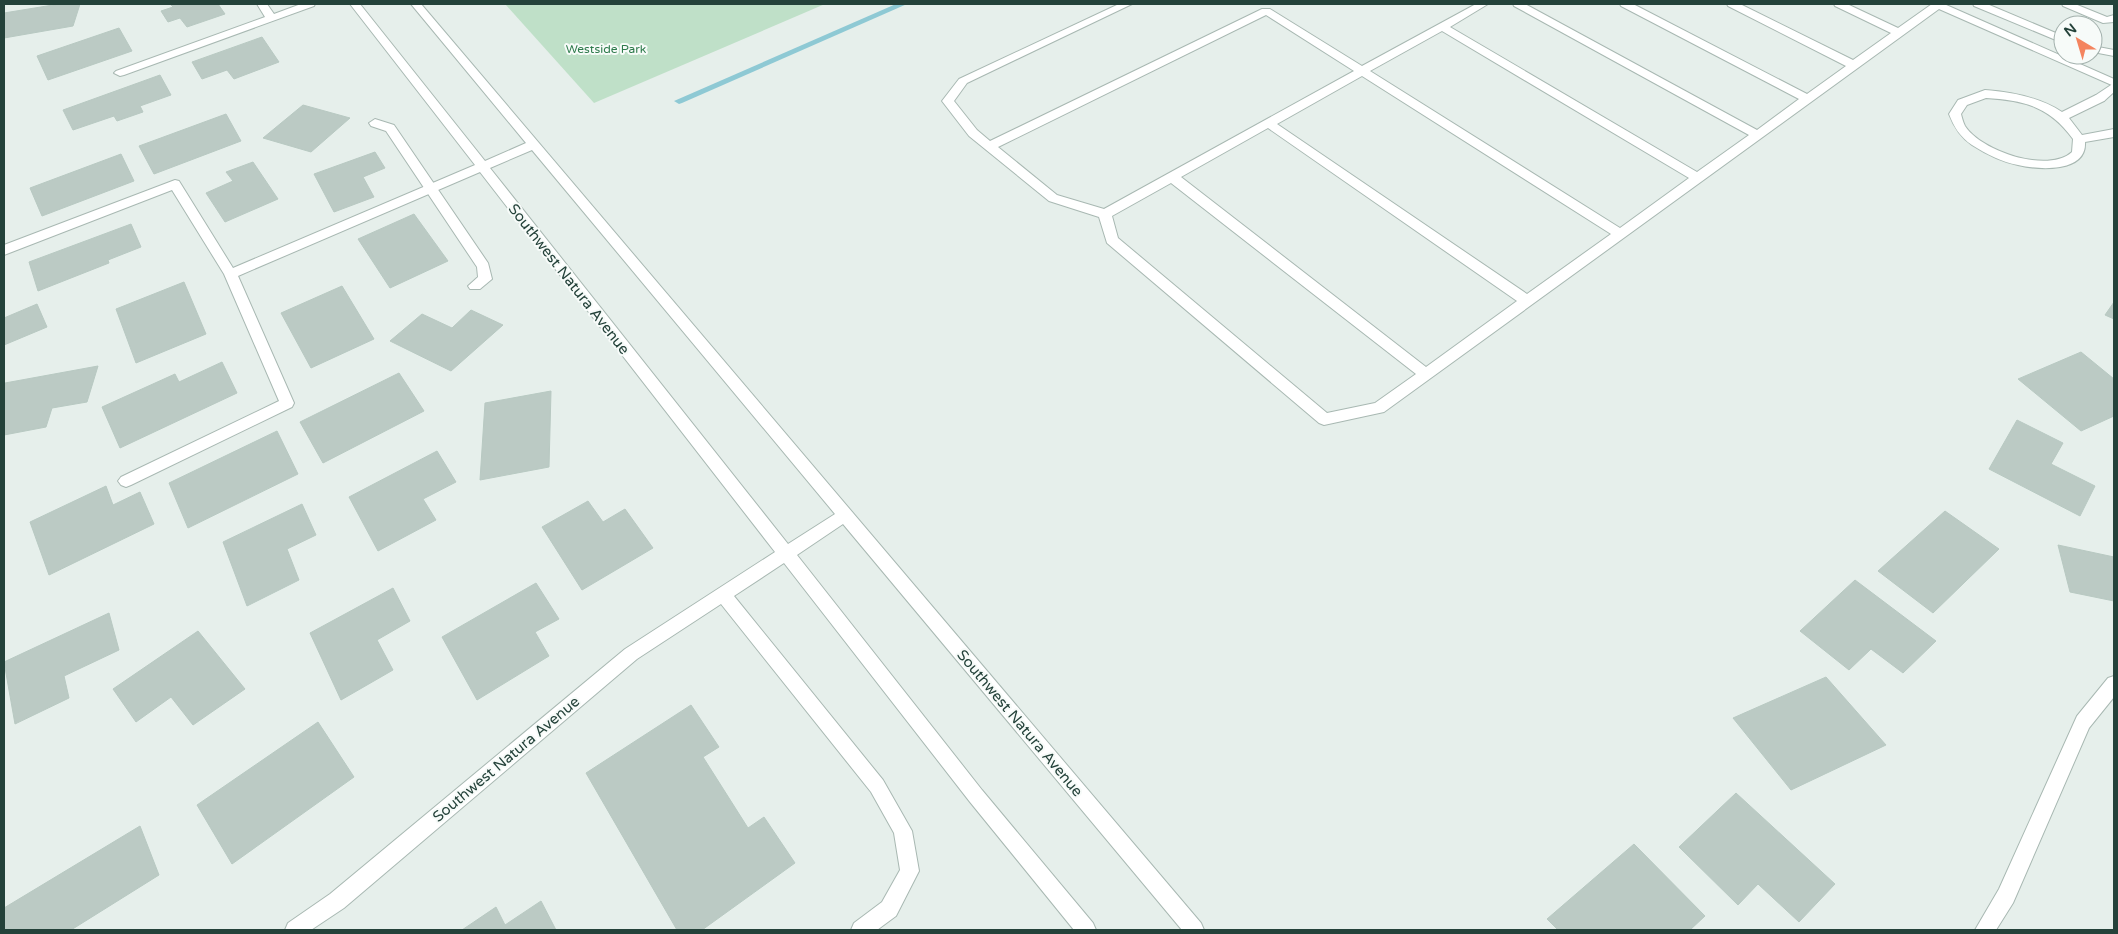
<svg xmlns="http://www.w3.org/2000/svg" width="2118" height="934" viewBox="0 0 2118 934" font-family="'Varela Round',sans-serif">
  <rect width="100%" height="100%" fill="#e6efeb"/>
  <path fill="#bfe0c8" d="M505 4H825L594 103Z"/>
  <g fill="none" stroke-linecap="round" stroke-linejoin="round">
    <path fill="#8ec9d4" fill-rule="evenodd" d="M896 4H907L682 103 679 104 674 101Z"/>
  </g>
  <g fill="#bbcac4" stroke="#b8c9c2">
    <path d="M59 4H80L73 26 4 38V13Z"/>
    <path d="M170 4H218L225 14 187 27 180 18 168 22 161 11 173 7Z"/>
    <path d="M119 28 132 51 48 80 37 56Z"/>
    <path d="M262 37 279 62 234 79 227 70 202 79 192 62Z"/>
    <path d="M160 75 171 95 140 106 143 112 117 121 114 116 73 130 63 110Z"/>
    <path d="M303 105 350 118 311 152 263 138Z"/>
    <path d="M226 114 241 141 154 174 139 146Z"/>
    <path d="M375 152 385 168 363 177 374 197 334 212 314 174Z"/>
    <path d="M121 154 134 181 42 216 30 188Z"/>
    <path d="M253 162 278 199 225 222 206 193 233 181 226 172Z"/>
    <path d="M414 214 448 261 390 288 358 239Z"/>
    <path d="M131 224 141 247 108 260 109 263 38 291 29 262Z"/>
    <path d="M184 282 206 334 136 363 116 309Z"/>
    <path d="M342 286 374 339 311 368 281 313Z"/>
    <path d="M2114 302V319L2105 315Z"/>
    <path d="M37 304 47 327 4 345V318Z"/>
    <path d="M471 310 503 325 451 371 390 341 422 314 452 328Z"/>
    <path d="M2081 352 2114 379V416L2081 431 2018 379Z"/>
    <path d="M222 362 237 393 120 448 102 407 175 374 179 382Z"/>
    <path d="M98 366 87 402 52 408 46 427 4 435 5 383Z"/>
    <path d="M399 373 424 411 323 463 300 422Z"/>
    <path d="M551 391 549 467 480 480 485 403Z"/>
    <path d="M2017 420 2063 443 2051 464 2095 486 2080 516 1989 469Z"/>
    <path d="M277 431 298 474 188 528 169 483Z"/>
    <path d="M437 451 456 482 423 499 436 520 378 551 349 497Z"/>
    <path d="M106 486 113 505 140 492 154 524 49 575 30 522Z"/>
    <path d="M588 501 603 522 625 509 653 548 582 590 542 527Z"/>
    <path d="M302 504 316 535 287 549 299 580 247 606 223 542Z"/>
    <path d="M1945 511 1999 549 1933 613 1878 571Z"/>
    <path d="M2058 545 2114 557V601L2070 592Z"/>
    <path d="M1855 580 1936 641 1903 673 1871 649 1849 670 1800 631Z"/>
    <path d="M536 583 559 619 535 632 549 656 477 700 442 637Z"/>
    <path d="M393 588 410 621 377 640 393 670 341 700 310 633Z"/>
    <path d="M109 613 119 650 64 676 69 698 15 724 4 662Z"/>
    <path d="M198 631 245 689 193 725 171 697 136 722 113 689Z"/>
    <path d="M1826 677 1886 745 1791 790 1733 718Z"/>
    <path d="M691 705 719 747 703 757 748 828 764 817 795 863 702 930H677L586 773Z"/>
    <path d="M318 722 354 777 232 864 197 805Z"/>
    <path d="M1736 793 1835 884 1799 922 1758 884 1738 905 1679 847Z"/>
    <path d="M140 826 159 875 71 930H4V908Z"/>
    <path d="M1634 844 1705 916 1690 930H1558L1547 919Z"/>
    <path d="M541 901 556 930H462L496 907 505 925Z"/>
  </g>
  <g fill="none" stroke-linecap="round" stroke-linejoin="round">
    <defs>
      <g id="service">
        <path d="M257 4H267L274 14 301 4H315L314 6 124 75 120 76 114 73 116 71 265 17Z"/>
        <path d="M1119 4H1132L967 83 954 101 977 130 990 141 1262 9H1270L1362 66 1476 4H1488L1450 27 1697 172 1749 135 1514 6 1513 4H1525L1757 130 1799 99 1621 6 1620 4H1633L1807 94 1846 66 1728 6 1727 4H1740L1853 60 1891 33 1835 6 1834 4H1847L1898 28 1932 4H1944L2114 79V86L1939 9 1384 412 1324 425 1319 423 1107 243 1099 217 1049 201 969 136 942 101 959 79ZM1266 15 1354 71 1104 209 1057 195 998 147ZM1442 31 1689 178 1620 228 1370 71ZM1362 76 1611 234 1527 294 1277 124ZM1268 128 1517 301 1426 367 1181 177ZM1171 183 1416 374 1375 403 1327 413 1118 238 1112 216Z"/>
        <path d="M1973 4H1987L2063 36V43L1974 6Z"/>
        <path d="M2062 4H2075L2107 17 2114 15V22L2103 23 2063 6Z"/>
        <path d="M2093 46 2114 50V56L2093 52Z"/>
        <path d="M1985 90C2012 92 2039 97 2062 112L2096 95H2104L2106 98 2104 101 2069 118 2082 135 2114 129V137L2085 142C2087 173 2039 170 2018 165 2002 162 1986 154 1972 145 1960 137 1954 127 1949 114L1958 100ZM1986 98C2024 100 2050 107 2073 139L2072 152C2048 174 1981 151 1965 126 1963 122 1962 118 1961 114L1967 105Z"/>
        <path d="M375 119 394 125 488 263 492 279 480 289H470L468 286 478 277 477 267 386 131 371 126 369 123Z"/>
      </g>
      <g id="minor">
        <path d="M350 4H360L485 161 526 143 411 4H421L1201 923 1204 930H1182L843 524 797 555 982 790 1093 923 1096 930H1074L970 802 784 563 734 596 883 780 912 831 919 871 896 916 877 930H851L854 923 882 902 900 870 894 833 871 792 721 604 637 659 344 908 311 930H285L288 923 330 894 625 649 775 552 480 172 238 276 294 403 292 407 131 485 126 487 121 485 118 481 121 477 279 401 224 274 172 190 4 255V245L175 180 179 181 233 268 475 165ZM532 150 835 514 788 544 490 168Z"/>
        <path d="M2114 83V92L2104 101H2096L2094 98 2096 95Z"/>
        <path d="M2114 676V697L2089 728 2013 903 1996 930H1975L1999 889 2077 716 2108 678Z"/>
      </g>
    </defs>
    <use href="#service" stroke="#a8b8b2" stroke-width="2"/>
    <use href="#minor" stroke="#a8b8b2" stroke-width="2"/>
    <use href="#service" fill="#fff" fill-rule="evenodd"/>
    <use href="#minor" fill="#fff" fill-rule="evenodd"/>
  </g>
  <g text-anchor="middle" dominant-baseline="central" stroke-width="4" stroke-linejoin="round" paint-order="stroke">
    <g font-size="12" fill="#2d7a4b" stroke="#f7fbf9">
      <text x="606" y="49">Westside Park</text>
    </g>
    <g font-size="15" fill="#24423a" stroke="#f7fbf9">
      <text transform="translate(569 279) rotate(52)">Southwest Natura Avenue</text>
      <text transform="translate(1020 723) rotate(50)">Southwest Natura Avenue</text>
      <text transform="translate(506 759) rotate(-40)">Southwest Natura Avenue</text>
    </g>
  </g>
  <rect width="2118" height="934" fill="none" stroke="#24423a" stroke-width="10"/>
  <g transform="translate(2078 40) rotate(322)"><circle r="24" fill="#f7fbf9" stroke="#a3b1ad"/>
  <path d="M0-4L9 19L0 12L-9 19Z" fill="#f4845f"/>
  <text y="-8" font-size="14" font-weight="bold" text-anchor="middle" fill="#24423a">N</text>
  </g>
</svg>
